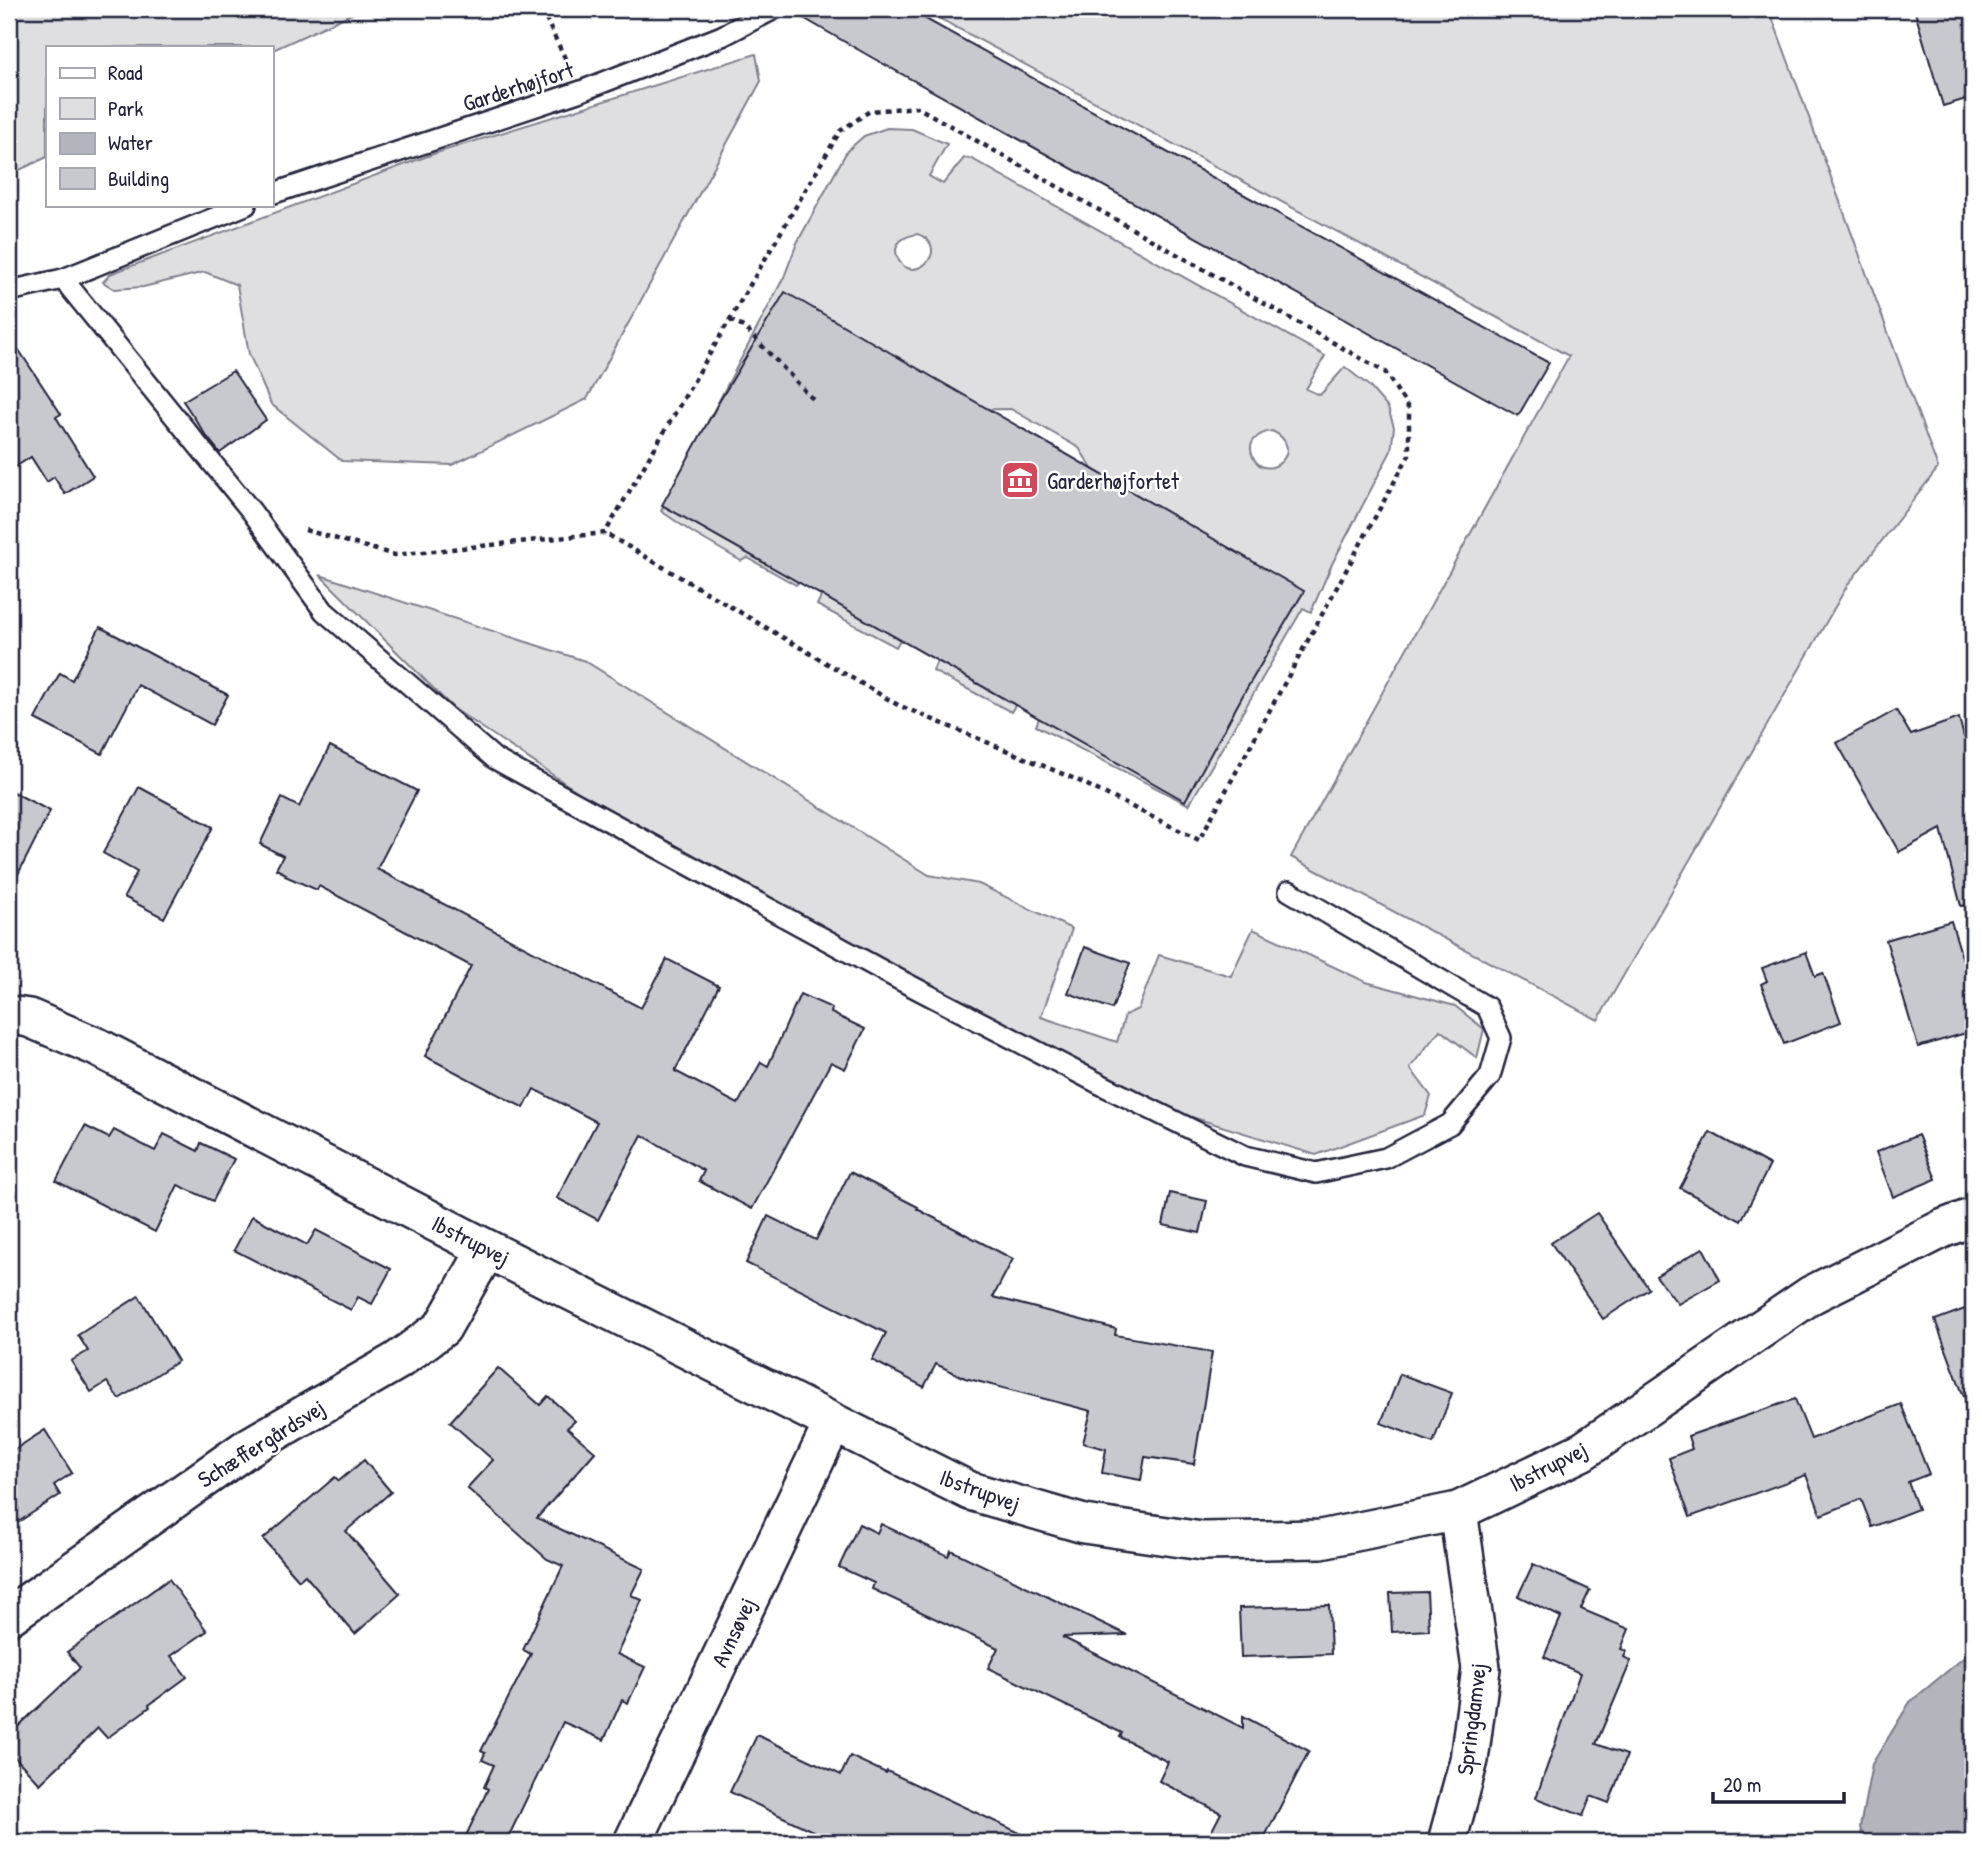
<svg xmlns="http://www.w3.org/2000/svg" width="1982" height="1851" viewBox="0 0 1982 1851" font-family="'Patrick Hand',sans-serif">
  <rect width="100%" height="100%" fill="#fff"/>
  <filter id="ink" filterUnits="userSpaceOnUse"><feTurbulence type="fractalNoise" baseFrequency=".0143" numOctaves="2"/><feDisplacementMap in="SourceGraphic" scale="14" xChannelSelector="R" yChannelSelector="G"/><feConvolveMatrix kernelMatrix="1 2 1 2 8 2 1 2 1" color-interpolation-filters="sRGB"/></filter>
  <g filter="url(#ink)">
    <g fill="#dfdfe2" stroke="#80808e" stroke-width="2" fill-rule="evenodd">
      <path d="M9 9H362L271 51V47H47V157L9 175Z"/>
      <path d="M939 9H1769L1938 468 1847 586 1598 1020 1291 857 1569 356 929 13Z"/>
      <path d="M756 54 761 81 587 399 452 465 342 461 271 404 249 354 237 285 205 272 143 287 114 289 103 282 110 274 433 154Z"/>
      <path d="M887 128 912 129 947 144 929 176 943 184 964 158 972 159 1325 356 1306 389 1320 395 1345 367 1369 386 1388 408 1394 427 1391 451 1332 564 1311 612 1303 608 1189 805 1036 726 1040 715 1018 701 1011 712 933 671 939 655 904 633 896 647 817 605 823 592 801 578 796 585 748 558 741 561 693 533 661 511 784 277 797 243 847 151 864 136ZM918 234C921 236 925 237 927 239 945 258 910 283 898 259 891 243 904 236 918 234ZM1011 409 1079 448 1114 503 947 410ZM1272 431C1309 448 1267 486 1253 457 1246 442 1258 433 1272 431Z"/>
      <path d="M320 575 585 661 929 875 979 884 1072 929 1041 1017 1117 1042 1125 1015 1138 1009 1159 955 1231 976 1253 929 1366 982 1455 1006 1484 1029 1477 1058 1440 1030 1410 1068 1431 1096 1425 1115 1316 1155 1182 1114 1038 1046 587 798 453 708Z"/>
    </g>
    <path fill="#b4b4bc" stroke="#7a7a88" stroke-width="2" d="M1973 1650V1842H1864L1860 1827 1872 1764 1910 1702Z"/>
    <g fill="#c8c8cf" stroke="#22223b" stroke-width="2">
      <path d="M788 9H893L901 13H915L1549 363 1518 416 871 57Z"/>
      <path d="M1914 9H1973V97L1943 106Z"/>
      <path d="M785 292 1304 591 1243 695 1185 801 662 505 719 402Z"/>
      <path d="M9 335 61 414 56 417 93 476 65 494 54 477 47 482 31 457 9 471Z"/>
      <path d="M233 371 266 420 220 453 205 434 183 401Z"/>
      <path d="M100 627 228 695 212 725 138 685 102 754 35 719 60 673 72 680Z"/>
      <path d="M1896 710 1911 735 1959 718 1964 737 1973 735V904L1961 906 1941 829 1899 852 1837 743Z"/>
      <path d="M330 746 417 791 377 869 641 1008 667 959 719 986 675 1071 738 1104 761 1062 768 1066 800 994 832 1008 831 1013 865 1029 845 1069 831 1062 752 1209 699 1181 704 1171 642 1135 598 1220 557 1198 597 1122 534 1089 524 1108 425 1056 471 966 319 886 317 890 285 876 286 874 276 869 283 856 260 844 282 798 299 807Z"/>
      <path d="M139 787 213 827 164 918 124 897 137 872 103 853Z"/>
      <path d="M9 790 50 811 9 892Z"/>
      <path d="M1951 921 1973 993V1031L1918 1047 1886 940Z"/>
      <path d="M1085 947 1130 963 1112 1009 1068 993Z"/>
      <path d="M1806 952 1815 976 1823 973 1841 1022 1784 1044 1761 984 1767 981 1762 968Z"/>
      <path d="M85 1126 109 1138 114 1130 155 1151 164 1134 198 1151 201 1143 234 1159 213 1201 178 1185 155 1232 56 1181Z"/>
      <path d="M1710 1132 1770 1165 1741 1221 1680 1188Z"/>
      <path d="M1918 1135 1936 1179 1893 1197 1876 1152Z"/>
      <path d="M850 1172 918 1207 917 1209 1013 1259 993 1297 1116 1329 1115 1335 1212 1352 1194 1464 1145 1457 1141 1480 1102 1473 1106 1449 1083 1443 1091 1411 965 1378 936 1364 924 1387 872 1360 886 1333 746 1263 768 1216 816 1240Z"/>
      <path d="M1170 1193 1207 1201 1200 1233 1163 1225Z"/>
      <path d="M1597 1213 1649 1289 1603 1319 1551 1243Z"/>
      <path d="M252 1216 307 1245 316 1230 391 1269 372 1304 358 1297 351 1310 234 1250Z"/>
      <path d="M1703 1248 1720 1280 1678 1304 1656 1276Z"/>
      <path d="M139 1296 178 1361 119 1399 107 1382 91 1392 71 1361 88 1351 78 1335Z"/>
      <path d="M1973 1306V1412L1970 1413 1935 1320Z"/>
      <path d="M498 1368 540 1405 548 1396 575 1421 567 1428 595 1452 537 1518 644 1569 631 1595 642 1600 617 1654 645 1667 628 1703 622 1700 604 1740 563 1722 506 1842H463L488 1789 484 1787 494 1765 482 1760 485 1753 481 1751 531 1654 523 1650 563 1566 547 1559 467 1488 493 1460 450 1422Z"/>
      <path d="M1400 1374 1452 1393 1433 1443 1381 1423Z"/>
      <path d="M1795 1399 1811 1439 1901 1404 1929 1474 1908 1482 1918 1509 1872 1527 1861 1499 1821 1515 1806 1475 1690 1517 1669 1458 1692 1449 1688 1436Z"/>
      <path d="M45 1430 72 1473 54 1485 60 1495 9 1528V1453Z"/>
      <path d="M364 1460 391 1492 346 1531 400 1594 355 1634 305 1575 299 1580 263 1539 335 1477 339 1481Z"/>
      <path d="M859 1524 877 1533 881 1524 948 1556 951 1550 1127 1635 1062 1637 1243 1728V1716L1309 1751 1262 1842H1206L1221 1813 1159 1781 1168 1762 1120 1737 1122 1733 988 1668 998 1648 872 1589 874 1583 839 1567Z"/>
      <path d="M1533 1564 1590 1590 1581 1609 1629 1629 1621 1649 1627 1651 1624 1657 1631 1661 1596 1744 1627 1755 1609 1803 1591 1796 1583 1816 1536 1798 1580 1673 1544 1657 1561 1617 1518 1596Z"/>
      <path d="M169 1579 207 1631 171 1656 187 1677 149 1705 150 1707 107 1738 98 1728 40 1784 9 1751V1735L80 1668 67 1652Z"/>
      <path d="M1427 1592 1429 1630 1392 1632 1390 1593Z"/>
      <path d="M1329 1605 1331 1654 1241 1657 1239 1608Z"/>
      <path d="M757 1735 841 1775 850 1756 886 1773 887 1771 1039 1842H836L730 1792Z"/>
    </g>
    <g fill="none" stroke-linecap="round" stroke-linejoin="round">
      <defs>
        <g id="service">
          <path d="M271 194 581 91 722 36 774 9"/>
          <path d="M63 279 252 512 324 611 495 759 898 979 1100 1084 1245 1156 1316 1173 1386 1158 1450 1124 1490 1076 1501 1038 1487 1007 1289 891"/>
          <path d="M9 291 63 279 246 205"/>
        </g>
        <g id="minor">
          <path d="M9 1015 29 1018 97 1047 487 1249 970 1491 1084 1524 1202 1541 1321 1539 1458 1511 1583 1451 1811 1295 1944 1228 1973 1217"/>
          <path d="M9 1616 247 1448 397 1361 442 1328 487 1249"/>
          <path d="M633 1842 833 1423"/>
          <path d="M1447 1842 1469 1760 1481 1668 1458 1511"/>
        </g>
      </defs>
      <use href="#service" stroke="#22223b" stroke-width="24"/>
      <use href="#minor" stroke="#22223b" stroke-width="42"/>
      <g stroke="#22223b" stroke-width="4.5" stroke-dasharray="5 5" stroke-linecap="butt">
        <path d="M541 9 567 62"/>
        <path d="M730 320 745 328 814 400"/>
        <path d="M305 530 395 555 605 533 840 131 870 111 917 107 1385 372 1409 409V455L1199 840 1075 779 898 705 605 533"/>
      </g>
      <use href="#service" stroke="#fff" stroke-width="19"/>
      <use href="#minor" stroke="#fff" stroke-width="37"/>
    </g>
  </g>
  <defs>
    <symbol id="museum-square" viewBox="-11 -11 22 22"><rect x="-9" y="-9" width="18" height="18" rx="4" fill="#d1495b" stroke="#fff"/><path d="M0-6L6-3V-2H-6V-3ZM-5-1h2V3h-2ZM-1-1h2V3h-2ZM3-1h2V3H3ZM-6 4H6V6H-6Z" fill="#fff"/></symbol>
  </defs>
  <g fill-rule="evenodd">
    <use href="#museum-square" x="998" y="458" width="44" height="44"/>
  </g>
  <g text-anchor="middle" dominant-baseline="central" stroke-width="5" stroke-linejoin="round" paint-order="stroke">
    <g font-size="23" fill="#22223b" stroke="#fff">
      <text transform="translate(518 86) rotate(-18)">Garderhøjfort</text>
      <text transform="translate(471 1240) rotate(27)">Ibstrupvej</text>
      <text transform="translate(261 1443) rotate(-32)">Schæffergårdsvej</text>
      <text transform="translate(1548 1466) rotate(-27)">Ibstrupvej</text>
      <text transform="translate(980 1490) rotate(20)">Ibstrupvej</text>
      <text transform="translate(733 1632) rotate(-65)">Avnsøvej</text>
      <text transform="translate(1471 1719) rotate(-83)">Springdamvej</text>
    </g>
    <g font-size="23" fill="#22223b" stroke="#fff" text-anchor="start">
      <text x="1047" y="480">Garderhøjfortet</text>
    </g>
  </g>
  <rect width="1982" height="1851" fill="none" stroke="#fff" stroke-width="35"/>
  <rect x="18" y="18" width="1947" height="1816" fill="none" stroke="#22223b" stroke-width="2.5" filter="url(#ink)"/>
  <rect x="46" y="46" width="228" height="161" fill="#ffffff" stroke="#a7a7b1" stroke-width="2"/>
  <rect x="60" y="68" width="35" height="10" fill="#ffffff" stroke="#a7a7b1" stroke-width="2"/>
  <text x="108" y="80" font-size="21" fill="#22223b">Road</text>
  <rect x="60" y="98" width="35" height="21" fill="#dfdfe2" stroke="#a7a7b1" stroke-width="2"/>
  <text x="108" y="116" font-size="21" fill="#22223b">Park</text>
  <rect x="60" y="133" width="35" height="21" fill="#b4b4bc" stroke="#a7a7b1" stroke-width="2"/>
  <text x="108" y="150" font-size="21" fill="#22223b">Water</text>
  <rect x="60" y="168" width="35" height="21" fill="#c8c8cf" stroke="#a7a7b1" stroke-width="2"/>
  <text x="108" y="186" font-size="21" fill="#22223b">Building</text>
  <path d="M1713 1792v10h131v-10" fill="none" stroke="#22223b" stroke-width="3.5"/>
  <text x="1723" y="1792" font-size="21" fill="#22223b" stroke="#ffffff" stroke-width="5" paint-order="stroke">20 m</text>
</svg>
